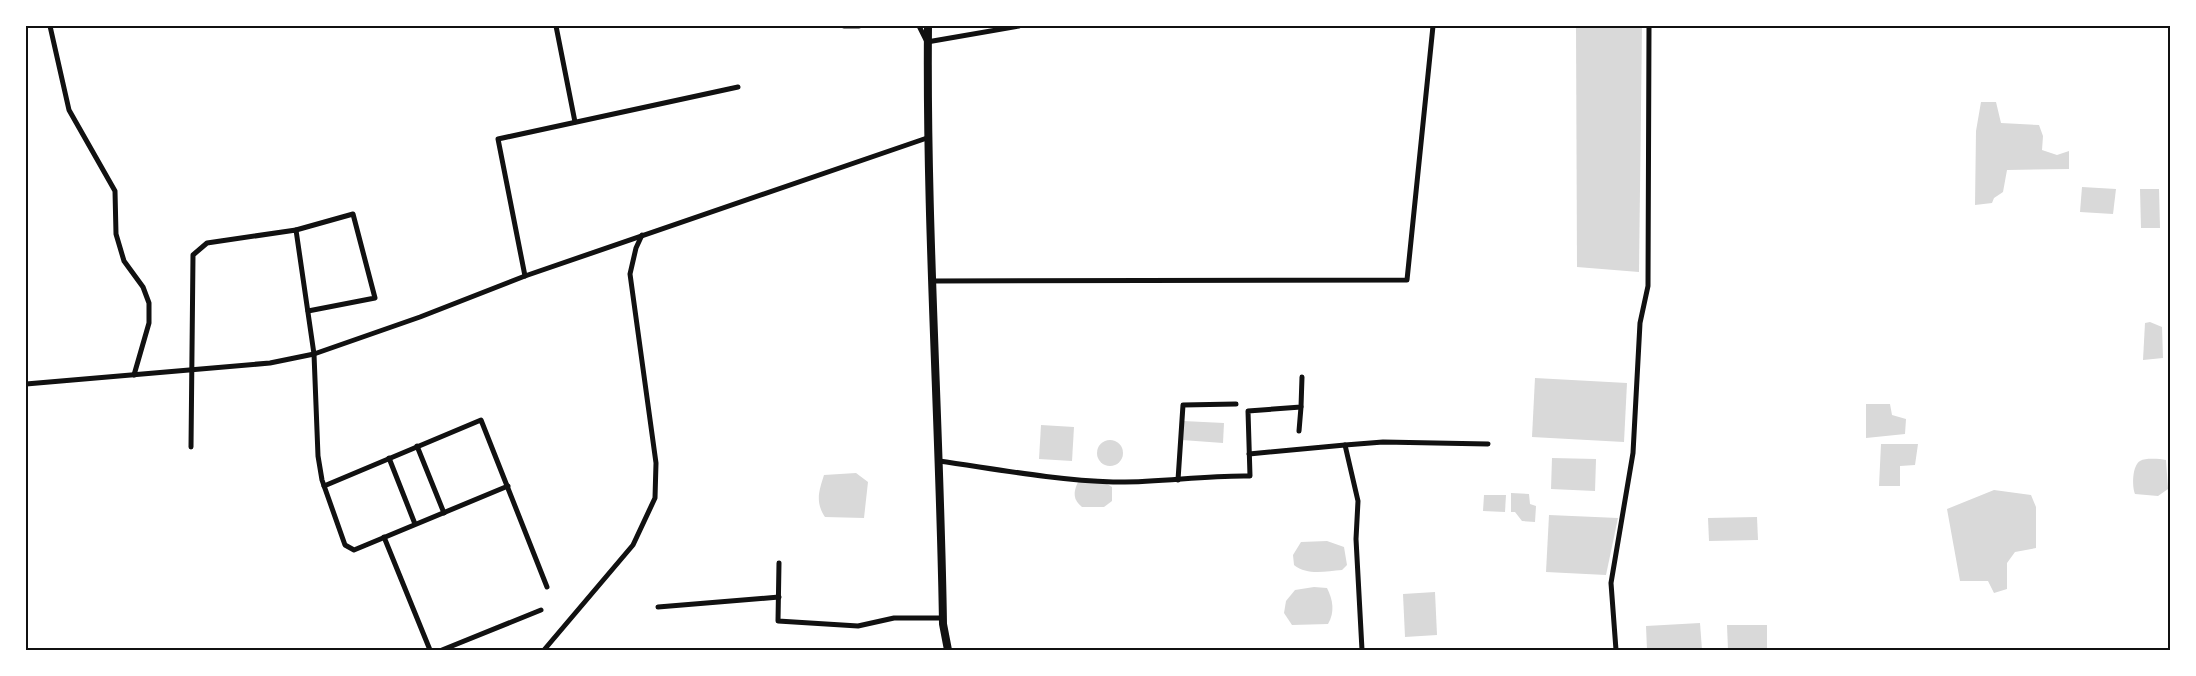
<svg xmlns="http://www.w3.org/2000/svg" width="2196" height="676" viewBox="0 0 2196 676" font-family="Helvetica,sans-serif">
  <rect width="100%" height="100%" fill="#fff"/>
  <g fill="#d9d9d9">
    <path d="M1576 26H1642L1639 272 1577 267Z"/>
    <path d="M1981 102H1996L2001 123 2039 125 2043 136 2042 150 2057 155 2069 151V169L2007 170 2003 192 1994 198 1992 203 1975 205 1976 131Z"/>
    <path d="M2082 187 2116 189 2113 214 2080 212Z"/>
    <path d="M2140 189H2159L2160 228H2141Z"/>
    <path d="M2150 322 2162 327 2163 358 2143 360 2145 323Z"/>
    <path d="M1535 378 1627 383 1624 442 1532 437Z"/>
    <path d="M1866 404H1890L1892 415 1906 419 1905 434 1866 438Z"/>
    <path d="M1183 421 1224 423 1223 443 1182 440Z"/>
    <path d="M1041 425 1074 427 1072 461 1039 459Z"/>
    <circle cx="1110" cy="453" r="13"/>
    <path d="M1881 444H1918L1915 465 1900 466V486H1879Z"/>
    <path d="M1552 458 1596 459 1595 491 1551 489Z"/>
    <path d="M2160 459 2166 460 2168 489 2158 496 2135 494C2132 486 2132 466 2140 461 2145 458 2154 459 2160 459Z"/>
    <path d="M856 473 868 482 864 518 825 517C815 502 819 491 824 475Z"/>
    <path d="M1078 482 1107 484 1112 487V501L1104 507H1082C1073 500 1073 492 1078 482Z"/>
    <path d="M1994 490 2031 495 2036 507V548L2015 552 2007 563V589L1994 593 1988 581H1960L1947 509Z"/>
    <path d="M1511 493 1529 494 1530 504 1536 506 1535 522 1522 521 1515 512H1511Z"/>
    <path d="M1484 495H1506L1505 512 1483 511Z"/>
    <path d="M1549 515 1618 518 1606 575 1546 572Z"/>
    <path d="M1757 517 1758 540 1709 541 1708 518Z"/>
    <path d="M1327 541 1344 547 1347 565 1342 570C1326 571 1308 576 1294 565L1293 555 1301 542Z"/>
    <path d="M1314 587 1327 588C1333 600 1335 612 1328 624L1292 625 1284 613 1286 601 1295 590Z"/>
    <path d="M1435 592 1437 635 1405 637 1403 594Z"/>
    <path d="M1700 623 1702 650H1647L1646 626Z"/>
    <path d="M1727 625H1767V650H1728Z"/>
  </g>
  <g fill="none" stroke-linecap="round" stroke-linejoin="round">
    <g stroke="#111" stroke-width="5">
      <path d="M50 26 69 110 115 191 116 234 124 261 143 287 149 303V323L134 375"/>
      <path d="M556 26 575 122"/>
      <path d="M844 26H859"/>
      <path d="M919 26 927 42 1019 26"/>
      <path d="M296 230 353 214 375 298 308 311"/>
      <path d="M525 276 498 139 738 87"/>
      <path d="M934 281 1407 280 1433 26"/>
      <path d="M26 384 270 363 314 354 420 317 525 276 927 138"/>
      <path d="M1299 431 1301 407"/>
      <path d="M1345 445 1383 442 1488 444"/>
      <path d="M417 446 444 513"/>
      <path d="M191 447 193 255 207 243 296 230 314 354 318 456 322 480 345 545 354 550 508 486"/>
      <path d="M1249 454 1345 445 1358 501 1356 539 1362 650"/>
      <path d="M389 458 415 524"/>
      <path d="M939 461C996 469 1055 480 1113 482 1159 483 1204 475 1250 476L1248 411 1301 407 1302 377"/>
      <path d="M1178 480 1183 405 1236 404"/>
      <path d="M324 486 481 420 547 587"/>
      <path d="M384 537 430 650"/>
      <path d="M779 563 778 621 858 626 894 618H943"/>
      <path d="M658 607 779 597"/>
      <path d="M442 650 541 610"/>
      <path d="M544 650 633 545 655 498 656 463 630 274 636 248 642 235"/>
      <path d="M1616 650 1611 583 1633 453 1640 323 1648 286 1649 26"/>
    </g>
    <path stroke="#111" stroke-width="8" d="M928 26C926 225 940 425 943 624L948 650"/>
  </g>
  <rect width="2196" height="676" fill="none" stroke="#ffffff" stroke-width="54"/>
  <rect x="27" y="27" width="2142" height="622" fill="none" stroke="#111" stroke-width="2"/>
</svg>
